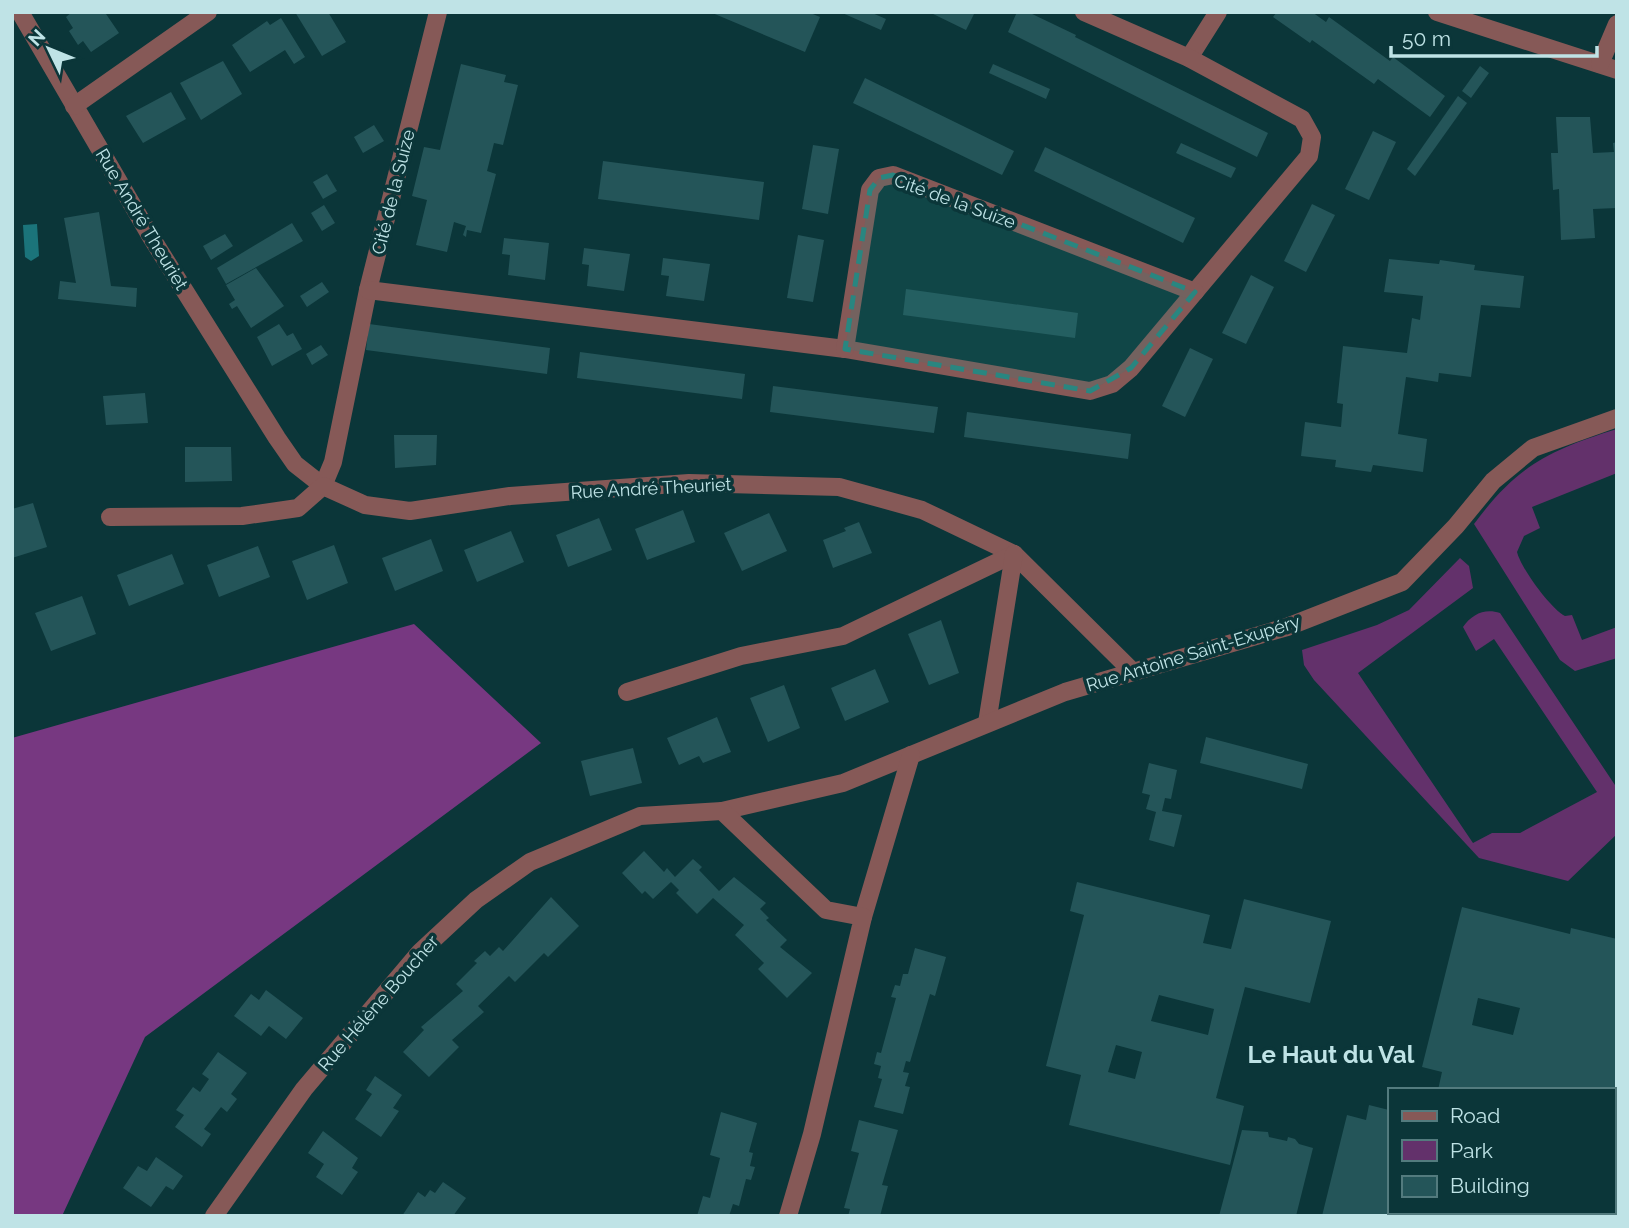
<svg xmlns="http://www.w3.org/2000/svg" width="1629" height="1228" viewBox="0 0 1629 1228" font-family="Raleway,sans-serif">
  <rect width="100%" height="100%" fill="#0b3639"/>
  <g fill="#63316b">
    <path d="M1617 429V473L1532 507 1540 528 1524 536 1517 552C1521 568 1550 608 1565 616L1572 615 1582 640 1617 627V658L1575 671 1560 660 1474 524C1517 466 1549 450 1617 429Z"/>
    <path d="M1460 558 1469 566 1473 588 1358 673 1473 843 1492 833H1520L1597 792 1494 639 1476 651 1463 627C1472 614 1485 608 1500 613L1617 788V834L1568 881 1479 858 1314 680 1304 665 1302 650 1377 625 1409 610Z"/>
  </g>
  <path fill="#773881" d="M414 624 541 743 145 1037 62 1216H12V738Z"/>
  <path fill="#1b747a" d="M37 224 39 256 31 261 25 257 23 225Z"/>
  <g fill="#245559" fill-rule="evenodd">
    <path d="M72 12H109L106 14 119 33 91 52 83 41 78 45 69 31 73 28 66 17Z"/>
    <path d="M295 12H328L346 42 322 56Z"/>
    <path d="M710 12H808L820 17 805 52Z"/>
    <path d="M840 12H870L886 19 881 30Z"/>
    <path d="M929 12H975L966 30Z"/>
    <path d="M1017 12H1028L1076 35 1075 37 1268 133 1257 157 1008 32Z"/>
    <path d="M1277 12H1312L1326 22 1329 17 1390 61 1393 57 1445 96 1430 117 1378 79 1374 84 1312 40 1310 43 1273 17Z"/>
    <path d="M281 18 305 57 294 64 285 50 250 72 232 45 267 21 270 25Z"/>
    <path d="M223 61 242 94 201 120 180 83Z"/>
    <path d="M461 64 506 75 504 82 518 85 503 145 494 143 487 171 496 174 481 233 467 230 466 237 463 235 466 226 454 222 447 252 416 245 427 200 412 196 424 147 440 150Z"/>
    <path d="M993 64 1050 89 1046 99 989 73Z"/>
    <path d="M1480 66 1489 73 1471 98 1462 91Z"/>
    <path d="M865 78 1014 151 1002 175 853 103Z"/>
    <path d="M171 92 186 119 143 143 126 116Z"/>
    <path d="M1458 96 1467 103 1415 176 1407 169Z"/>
    <path d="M1556 117H1590L1593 153 1614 152 1613 143 1617 142V208L1593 209 1595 238 1561 240 1559 189 1553 190 1551 153H1558Z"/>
    <path d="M374 125 384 141 363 153 354 137Z"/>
    <path d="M1373 131 1396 142 1369 200 1345 189Z"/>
    <path d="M1181 143 1236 168 1231 178 1176 153Z"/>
    <path d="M813 145 839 149 828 214 802 209Z"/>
    <path d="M1045 147 1195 218 1183 243 1034 171Z"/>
    <path d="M603 161 764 182 759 220 598 199Z"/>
    <path d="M327 174 337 191 323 199 313 182Z"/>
    <path d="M1312 204 1335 215 1306 272 1284 261Z"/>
    <path d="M324 205 335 223 322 231 311 213Z"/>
    <path d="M99 212 111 286 137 288 136 307 58 299 60 281 76 283 64 218Z"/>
    <path d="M292 223 303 241 226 284 217 268Z"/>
    <path d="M225 234 233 246 211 260 203 246Z"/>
    <path d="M798 235 824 240 813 302 787 298Z"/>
    <path d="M504 238 549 243 545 280 508 275 510 255 502 254Z"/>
    <path d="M584 248 630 254 624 291 587 286 589 265 582 264Z"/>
    <path d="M663 258 710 264 704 301 666 296 669 276 661 275Z"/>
    <path d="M1389 259 1439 264 1440 260 1475 265 1474 270 1524 276 1520 308 1481 305 1471 377 1439 373 1438 382 1406 377 1398 434 1427 439 1423 472 1373 465 1371 472 1335 467 1336 460 1301 456 1305 422 1341 427 1343 404 1337 403 1343 346 1407 353 1412 318 1420 320 1423 296 1384 292Z"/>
    <path d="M256 268 284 306 251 328 237 306 232 309 229 304 235 300 226 285Z"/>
    <path d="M1251 275 1274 287 1246 344 1222 333Z"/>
    <path d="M322 282 329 292 307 307 300 296Z"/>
    <path d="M906 289 1078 313 1075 338 903 315Z"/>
    <path d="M279 324 287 336 293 333 302 349 272 366 257 337Z"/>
    <path d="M369 324 550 348 547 374 366 350Z"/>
    <path d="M321 345 328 355 312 365 306 354Z"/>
    <path d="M1190 348 1213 359 1185 417 1162 406Z"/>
    <path d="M580 352 745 374 742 399 577 378Z"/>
    <path d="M773 386 938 407 934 433 770 412Z"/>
    <path d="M145 393 148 423 106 425 103 396Z"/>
    <path d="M967 412 1131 434 1128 459 964 437Z"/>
    <path d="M394 435H437L436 465 395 468Z"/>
    <path d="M185 447H231L232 481 185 482Z"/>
    <path d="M33 503 47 547 12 558V509Z"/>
    <path d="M683 510 695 542 647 560 635 529Z"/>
    <path d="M769 513 787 551 742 571 724 533Z"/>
    <path d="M599 518 612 550 568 567 556 535Z"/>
    <path d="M859 522 872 553 833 568 823 540 846 531 844 528Z"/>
    <path d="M511 531 524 562 477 582 464 550Z"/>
    <path d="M431 539 443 571 395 591 382 558Z"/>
    <path d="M334 545 348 583 307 600 292 561Z"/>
    <path d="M258 546 270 577 219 597 207 565Z"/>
    <path d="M172 554 184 584 129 606 117 575Z"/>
    <path d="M82 596 96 634 51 651 35 613Z"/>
    <path d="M941 620 959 673 929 685 908 634Z"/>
    <path d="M875 669 889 702 845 721 831 688Z"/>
    <path d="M784 685 800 728 768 742 750 698Z"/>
    <path d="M717 717 731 752 703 763 699 756 679 765 667 738Z"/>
    <path d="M1206 737 1308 764 1302 789 1200 763Z"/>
    <path d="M633 748 642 783 590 796 581 761Z"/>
    <path d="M1149 763 1177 770 1171 799 1165 798 1162 811 1182 815 1174 847 1149 840 1156 812 1146 809 1150 795 1142 793Z"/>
    <path d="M644 851 664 872 667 868 675 877 693 859 702 867 699 870 719 891 734 877 766 903 760 909 769 918 766 920 787 940 780 947 812 973 787 998 758 969 764 963 735 935 744 925 713 898 697 914 676 893 679 890 671 882 653 899 645 891 642 894 622 873Z"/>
    <path d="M1077 882 1210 915 1203 943 1231 949 1244 899 1331 921 1310 1003 1245 987 1216 1098 1244 1106 1230 1165 1069 1125 1081 1075 1046 1066 1084 915 1070 911ZM1159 995 1214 1009 1208 1035 1151 1021ZM1116 1045 1142 1052 1135 1079 1108 1072Z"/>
    <path d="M551 897 579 926 548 957 544 953 515 982 509 976 478 1006 484 1012 452 1040 459 1047 429 1077 403 1052 424 1030 421 1027 463 991 456 984 477 963 474 961 485 951 490 956 499 947 503 951Z"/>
    <path d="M1462 907 1570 934 1571 928 1617 939V1156L1613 1155V1090H1438L1442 1072 1422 1067ZM1478 998 1520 1008 1513 1035 1472 1025Z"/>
    <path d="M915 948 946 957 935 996 930 994 910 1062 906 1061 903 1072 909 1073 905 1086 910 1087 903 1114 874 1107 882 1079 878 1078 881 1066 874 1064 877 1052 881 1053 896 998 891 997 895 985 900 986 903 974H908Z"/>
    <path d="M266 990 303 1018 286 1039 269 1026 261 1036 234 1016 251 994 259 1000Z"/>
    <path d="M218 1052 247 1073 231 1094 237 1099 227 1112 221 1107 204 1129 211 1134 202 1147 175 1127 184 1115 176 1110 193 1087 200 1092 209 1079 202 1074Z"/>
    <path d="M375 1076 402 1095 393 1108 399 1111 381 1137 355 1119 372 1094 366 1090Z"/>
    <path d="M1369 1105 1389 1110V1212H1439L1438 1216H1322L1347 1115 1366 1120Z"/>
    <path d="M721 1112 757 1123 749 1152 753 1153 750 1166 755 1167 751 1180 746 1179 739 1206 733 1204 729 1216H697L703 1196 710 1198 720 1158 710 1155Z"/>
    <path d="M859 1120 898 1130 882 1185 888 1186 880 1216H848L850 1209 844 1208 859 1153 851 1151Z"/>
    <path d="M1242 1130 1268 1132 1269 1137 1287 1141 1288 1137 1295 1139 1299 1144 1313 1148 1296 1216H1219Z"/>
    <path d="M323 1131 358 1158 352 1168 358 1172 342 1195 316 1177 324 1164 308 1153Z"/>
    <path d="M156 1157 183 1176 173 1190 166 1186 151 1207 123 1188 138 1166 147 1171Z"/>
    <path d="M443 1182 466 1198 453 1216H402L418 1192 425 1197 430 1190 435 1193Z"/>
    <path d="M1613 1183 1617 1184V1216H1467L1468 1212H1613Z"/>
  </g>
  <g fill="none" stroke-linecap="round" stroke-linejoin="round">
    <g stroke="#865957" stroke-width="18">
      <path d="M20 12 151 237 277 438 295 464 323 486 333 462 368 290 438 12"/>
      <path d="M1437 12 1617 70"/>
      <path d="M1189 58 1218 12"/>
      <path d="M1600 64 1617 24"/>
      <path d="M74 106 208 12"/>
      <path d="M368 290 845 349 1090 391 1112 384 1131 368 1309 156 1312 137 1302 119 1189 58 1084 12"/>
      <path d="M845 349 870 190 879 178 893 175 1195 292"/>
      <path d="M110 517 242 516 298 508 323 486 365 505 410 511 510 496 689 483 839 487 922 510 1014 554 1131 670"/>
      <path d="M627 692 741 656 843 636 1014 554"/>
      <path d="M987 723 1014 554"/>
      <path d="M722 811 843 783 1065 692 1287 627 1402 582 1456 526 1493 481 1533 448 1617 418"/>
      <path d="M863 917 911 755"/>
      <path d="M214 1216 304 1089 420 952 476 900 530 862 640 816 722 811 826 910 863 917 812 1134 788 1216"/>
    </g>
  </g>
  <path fill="#298680" fill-opacity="0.2" stroke="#298680" stroke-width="5" stroke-dasharray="14 9" stroke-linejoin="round" d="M893 175 1195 292 1131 368 1090 391 845 349 870 190 879 178Z"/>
  <g text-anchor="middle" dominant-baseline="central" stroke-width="7" stroke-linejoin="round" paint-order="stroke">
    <g font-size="18" fill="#bfe3e6" stroke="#0b3639">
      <text transform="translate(393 192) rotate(-76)">Cité de la Suize</text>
      <text transform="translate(955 201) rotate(20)">Cité de la Suize</text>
      <text transform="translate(142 219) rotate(59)">Rue André Theuriet</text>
      <text transform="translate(651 488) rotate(-3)">Rue André Theuriet</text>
      <text transform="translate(1193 653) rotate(-17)">Rue Antoine Saint-Exupéry</text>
      <text transform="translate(378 1003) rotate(-49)">Rue Hélène Boucher</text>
    </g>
    <g font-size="24" font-weight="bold" fill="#bfe3e6" stroke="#0b3639">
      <text x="1331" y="1054">Le Haut du Val</text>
    </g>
  </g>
  <rect width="1629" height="1228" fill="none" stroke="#bfe3e6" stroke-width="28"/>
  <rect x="1388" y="1088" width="228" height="126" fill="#0b3639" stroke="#537b7e" stroke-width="2"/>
  <rect x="1402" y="1111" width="35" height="10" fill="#865957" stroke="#537b7e" stroke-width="2"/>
  <text x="1450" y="1123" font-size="21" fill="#bfe3e6">Road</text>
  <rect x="1402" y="1140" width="35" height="21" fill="#63316b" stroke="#537b7e" stroke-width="2"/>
  <text x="1450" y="1158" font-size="21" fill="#bfe3e6">Park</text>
  <rect x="1402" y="1176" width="35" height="21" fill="#245559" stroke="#537b7e" stroke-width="2"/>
  <text x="1450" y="1193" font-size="21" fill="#bfe3e6">Building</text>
  <g transform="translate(49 49) rotate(313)" stroke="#0b3639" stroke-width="5" paint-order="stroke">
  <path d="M0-5L12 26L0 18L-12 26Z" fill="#bfe3e6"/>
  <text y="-10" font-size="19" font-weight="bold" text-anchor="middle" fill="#bfe3e6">N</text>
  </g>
  <path d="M1391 46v10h206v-10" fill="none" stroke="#bfe3e6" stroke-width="3.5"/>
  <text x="1402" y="46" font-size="21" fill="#bfe3e6" stroke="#0b3639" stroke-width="5" paint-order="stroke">50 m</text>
</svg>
